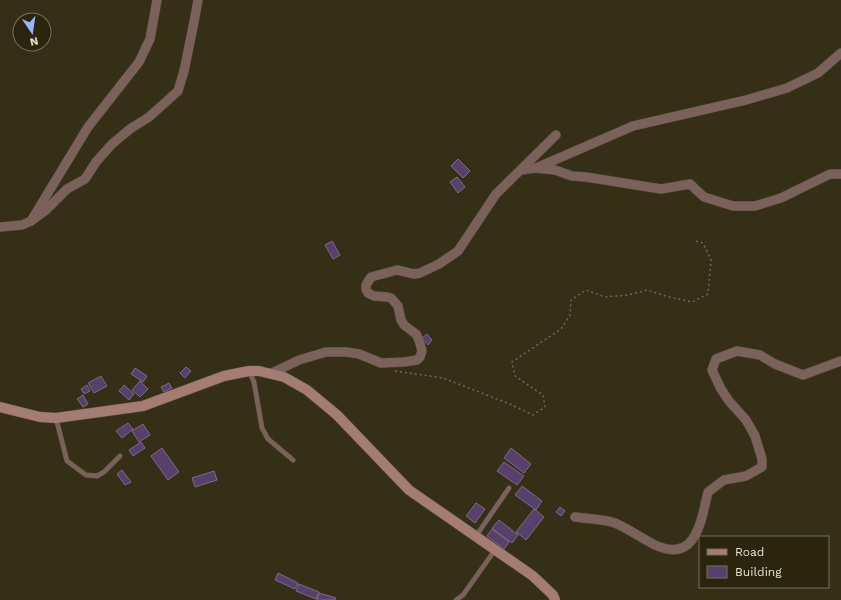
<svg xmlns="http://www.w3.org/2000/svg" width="841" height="600" font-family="'Work Sans',sans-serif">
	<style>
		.building { fill: #583f6c; stroke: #796d84 }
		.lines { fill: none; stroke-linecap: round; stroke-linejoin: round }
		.lane-casing { stroke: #524b36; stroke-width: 5.5 }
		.street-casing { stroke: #524b36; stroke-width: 10 }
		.secondary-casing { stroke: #524b36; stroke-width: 11 }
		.path { stroke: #6f6955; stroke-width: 1.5; stroke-dasharray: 2 3; stroke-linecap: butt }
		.lane { stroke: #7b615c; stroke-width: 4.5 }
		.street { stroke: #7b615c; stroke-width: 9 }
		.secondary { stroke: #a57c74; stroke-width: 10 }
	</style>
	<rect width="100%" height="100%" fill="#362f18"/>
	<g class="building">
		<polygon points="458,159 470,171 463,178 451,166"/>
		<polygon points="457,177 465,187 458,193 450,182"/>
		<polygon points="332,241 340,255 333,259 325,245"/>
		<polygon points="427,334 432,340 428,345 422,338"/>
		<polygon points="186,367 191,371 185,378 180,373"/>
		<polygon points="135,368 147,376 143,382 131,374"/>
		<polygon points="101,376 107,386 94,393 88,383"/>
		<polygon points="140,381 148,389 140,397 132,390"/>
		<polygon points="169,383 172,388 164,392 161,387"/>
		<polygon points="87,385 90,391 84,394 81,389"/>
		<polygon points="124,385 134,394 129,400 119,391"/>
		<polygon points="83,395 88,404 83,407 77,399"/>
		<polygon points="128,423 133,429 122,438 116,431"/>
		<polygon points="143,424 150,435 139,442 132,431"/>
		<polygon points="141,442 145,448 133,456 129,450"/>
		<polygon points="162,448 179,472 168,480 151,456"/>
		<polygon points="511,448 531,464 524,473 504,458"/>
		<polygon points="504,462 524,476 517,485 497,471"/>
		<polygon points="122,470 131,482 125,485 117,474"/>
		<polygon points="214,471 217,480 195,487 192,478"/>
		<polygon points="522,486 542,501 536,510 515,495"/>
		<polygon points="476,503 485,509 475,523 466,516"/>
		<polygon points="560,507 565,511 561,516 556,512"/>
		<polygon points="534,509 544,517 526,540 516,532"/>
		<polygon points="499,520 518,535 512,543 492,528"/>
		<polygon points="492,529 509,542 504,549 487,536"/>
		<polygon points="278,573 298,583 295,589 275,580"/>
		<polygon points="299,584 319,592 316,599 296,591"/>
		<polygon points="319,593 336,598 335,600 317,600"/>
	</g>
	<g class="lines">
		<g class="lane-casing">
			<g id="lane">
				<polyline points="249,371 254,382 262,428 268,439 293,460"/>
				<polyline points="56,418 67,461 86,475 97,476 104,472 120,456"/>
				<polyline points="476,536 509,488"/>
				<polyline points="456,600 463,595 495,550"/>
			</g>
		</g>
		<g class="street-casing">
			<g id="street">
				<polyline points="536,168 633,126 746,100 787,88 818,73 841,53"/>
				<polyline points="521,170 535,168 555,170 572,176 586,177 661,189 690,184 704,197 733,206 755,206 781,198 830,174 841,174"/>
				<polyline points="31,221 46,210 67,189 85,179 96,162 112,144 130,129 149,117 178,91 184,71 194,22 198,0"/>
				<polyline points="0,227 22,225 31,221 88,127 139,62 150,39 157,0"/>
				<polyline points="270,374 299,360 326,352 346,352 359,354 381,363 404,362 417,360 420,357 422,351 419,340 416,334 404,325 401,320 398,306 391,298 387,297 374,296 368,293 366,289 366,285 371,277 397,270 414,274 420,273 439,264 458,251 496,194 556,135"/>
				<path d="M575,517c13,2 28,2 40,6 14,6 26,15 40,22 41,19 46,-24 53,-53l16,-12 22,-4 16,-9v-8l-7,-23 -9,-16 -17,-19 -8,-12 -9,-19 4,-11 21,-8 23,4 15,9 28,11 38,-14"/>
			</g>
		</g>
		<g class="secondary-casing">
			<polyline id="secondary" points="0,407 40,417 56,418 143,406 224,376 249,371 259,371 284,377 307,390 337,415 409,490 533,576 553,595 555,600"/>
		</g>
		<polyline class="path" points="395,371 443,378 510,404 533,415 545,407 543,395 515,376 512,362 561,329 570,315 571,300 586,290 605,297 628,295 647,290 669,297 692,302 708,294 711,260 703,243 695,241"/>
		<use href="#lane" class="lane"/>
		<use href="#street" class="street"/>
		<use href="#secondary" class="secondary"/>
	</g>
	<rect x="699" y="536" width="130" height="52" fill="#2b250e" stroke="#75705c"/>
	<rect x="707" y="549" width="20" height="6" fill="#a57c74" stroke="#75705c"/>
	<text x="735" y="556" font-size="12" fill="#e4e0d2">Road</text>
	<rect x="707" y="566" width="20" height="12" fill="#583f6c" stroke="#75705c"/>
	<text x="735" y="576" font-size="12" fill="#e4e0d2">Building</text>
	<g transform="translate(32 32) rotate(167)"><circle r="19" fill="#2b250e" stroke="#75705c"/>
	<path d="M0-3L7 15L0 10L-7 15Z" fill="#96b6fd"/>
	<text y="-6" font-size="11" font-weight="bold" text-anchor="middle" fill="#e4e0d2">N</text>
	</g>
</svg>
